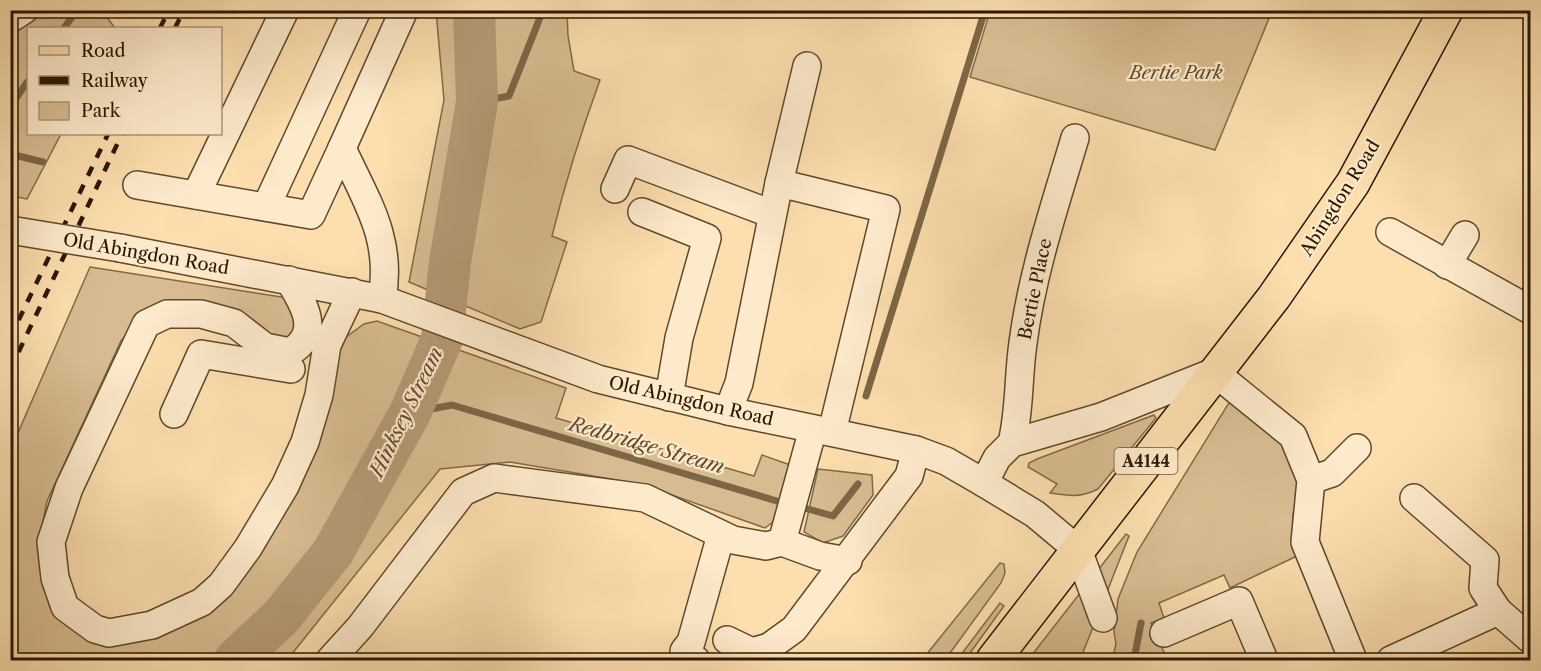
<svg xmlns="http://www.w3.org/2000/svg" width="1541" height="671" font-family="'Libre Caslon Text',serif">
	<style>
		.green { fill: #d8bc91; stroke: #816a48; stroke-width: 1.5 }
		.lines { fill: none; stroke-linecap: round; stroke-linejoin: round }
		.stream { stroke: #7d6646; stroke-width: 7 }
		.river { stroke: #b59a74; stroke-width: 42 }
		.minor-casing { stroke: #5e492c; stroke-width: 30 }
		.major-casing { stroke: #2a1700; stroke-width: 36 }
		.minor { stroke: #fdeacb; stroke-width: 27 }
		.major { stroke: #fcdeaf; stroke-width: 33 }
		.rail { stroke: #2a1700; stroke-width: 4.5; stroke-dasharray: 10 10; stroke-linecap: butt }
		.minor-bridge-casing { stroke: #5e492c; stroke-width: 30; stroke-linecap: butt }
		.minor-bridge { stroke: #fdeacb; stroke-width: 27 }
		.labels { text-anchor: middle; stroke-width: 4.5; stroke-linejoin: round; paint-order: stroke }
		.shield { fill: #fdeacb; stroke: #69563d; stroke-width: 1.5 }
		.shield-label { font-size: 16px; font-weight: bold; fill: #2a1700 }
		.park-label { font-size: 18px; font-style: italic; fill: #5e492c; stroke: #fdeacb }
		.street-label { font-size: 18px; fill: #2a1700; stroke: #fdeacb }
		.water-label { font-size: 20px; font-style: italic; fill: #624b2e; stroke: #fdeacb }
	</style>
	<rect width="100%" height="100%" fill="#fcdeaf"/>
	<filter id="stains"><feTurbulence type="fractalNoise" baseFrequency=".00333" numOctaves="4"/><feColorMatrix values="0 0 0 0 .2 0 0 0 0 .09 0 0 0 0 .02 0 0 0 .5 -.17"/></filter>
	<radialGradient id="worn" r=".72"><stop offset=".6" stop-color="#630" stop-opacity="0"/><stop offset="1" stop-color="#630" stop-opacity=".3"/></radialGradient>
	<g class="green">
		<polygon points="10,11 102,11 115,28 28,28 28,134 61,134 27,199 11,196"/>
		<path d="M436,11h131l1,25 6,35 26,9c-19,52 -35,103 -48,156l15,6 -26,80 -21,7 -111,-47 35,-182z"/>
		<polygon points="990,11 990,10 1272,11 1215,150 970,77"/>
		<polygon points="90,267 294,299 299,327 295,336 278,344 249,323 138,320 121,341 47,501 40,536 40,557 115,644 244,574 342,340 364,324 377,321 566,388 556,418 754,476 762,455 796,467 777,519 765,528 641,484 510,462 440,469 287,660 11,660 11,449"/>
		<path d="M1230,401l58,47 14,41c-13,22 -11,42 -3,66l-69,33 -6,-13 -65,28 5,15 -13,5 15,34 -5,3h-49l4,-16 -2,-12 4,-33 19,-47z"/>
		<path d="M1154,415l2,3 -58,71c-17,9 -29,7 -48,4l7,-9 -29,-17 1,-4 8,-4z"/>
		<polygon points="818,469 872,475 873,495 843,536 823,543 804,532"/>
		<polygon points="1126,534 1129,536 1080,660 1028,660"/>
		<polygon points="1000,563 1004,564 1005,573 1001,583 945,660 922,660"/>
		<polygon points="1000,603 1004,606 965,660 957,660"/>
	</g>
	<g class="lines">
		<g class="stream">
			<polyline points="64,28 77,10"/>
			<polyline points="477,102 509,96 543,10"/>
			<polyline points="10,107 28,81"/>
			<polyline points="10,154 43,162"/>
			<polyline points="866,396 985,10"/>
			<polyline points="410,413 452,405 787,504"/>
			<polyline points="797,506 833,516 858,484"/>
			<polyline points="1134,660 1141,623"/>
		</g>
		<polyline class="river" points="235,660 281,617 333,552 410,413 442,339 450,262 477,102 474,10"/>
		<g class="minor-casing">
			<g id="minor">
				<polyline points="10,19 24,10"/>
				<polyline points="779,183 807,66"/>
				<polyline points="137,185 311,215 342,148"/>
				<polyline points="615,189 628,160 772,214"/>
				<polyline points="196,195 285,10"/>
				<polyline points="266,207 357,10"/>
				<polyline points="642,212 707,238 679,338 669,397"/>
				<polyline points="1390,232 1530,310"/>
				<polyline points="120,248 382,299 598,379 728,411 916,450 946,461 984,483 1035,514 1078,550 1103,618"/>
				<polyline points="1447,265 1465,235"/>
				<path d="M289,280c15,24 33,53 1,72l-25,-5 -31,-24 -33,-9h-34l-21,10 -77,164 -18,54 4,36 10,29 30,22 14,4 43,-8 50,-23 19,-17 27,-37 37,-62 20,-44 14,-47 8,-50 25,-53"/>
				<path d="M382,299c11,-61 -16,-98 -40,-151l62,-138"/>
				<polyline points="728,411 739,383 779,183 886,209 832,432"/>
				<polyline points="174,414 201,354 291,369"/>
				<path d="M1012,443c8,-33 6,-66 11,-100 9,-70 32,-138 52,-205"/>
				<polyline points="1311,480 1332,473 1357,448"/>
				<polyline points="984,483 997,458 1012,443 1101,417 1214,372 1293,436 1311,480 1305,542 1353,660"/>
				<polyline points="1414,498 1485,560 1483,588 1498,611"/>
				<polyline points="782,542 813,429"/>
				<polyline points="1164,633 1239,601 1264,660"/>
				<polyline points="727,640 752,652 769,647 794,629 909,476 916,450"/>
				<polyline points="330,660 360,627 463,492 494,478 645,498 733,540 766,546 782,542 820,556 848,561"/>
				<polyline points="696,660 684,651 691,642 721,535"/>
				<polyline points="1391,660 1498,611 1530,639"/>
			</g>
		</g>
		<g class="major-casing">
			<polyline id="major" points="993,660 1274,297 1353,183 1446,10"/>
		</g>
		<use href="#minor" class="minor"/>
		<use href="#major" class="major"/>
		<g class="rail">
			<polyline points="160,28 169,10"/>
			<polyline points="175,28 184,10"/>
			<polyline points="10,338 108,134"/>
			<polyline points="10,370 122,134"/>
		</g>
		<g class="minor-bridge-casing">
			<polyline id="minor-bridge" points="10,230 120,248"/>
		</g>
		<use href="#minor-bridge" class="minor-bridge"/>
	</g>
	<g class="labels">
		<rect class="shield" x="1114.5" y="448" width="63" height="26" rx="4.5"/>
		<g class="shield-label">
			<text x="1146" y="467">A4144</text>
		</g>
		<g class="park-label">
			<text x="1176" y="79">Bertie Park</text>
		</g>
		<g class="street-label">
			<text transform="translate(1340 198) rotate(-58)" y="6">Abingdon Road</text>
			<text transform="translate(146 254) rotate(10)" y="6">Old Abingdon Road</text>
			<text transform="translate(1035 289) rotate(-78)" y="6">Bertie Place</text>
			<text transform="translate(691 401) rotate(13)" y="6">Old Abingdon Road</text>
		</g>
		<g class="water-label">
			<text transform="translate(406 412) rotate(-64)" y="7">Hinksey Stream</text>
			<text transform="translate(647 445) rotate(16)" y="7">Redbridge Stream</text>
		</g>
	</g>
	<rect width="1541" height="671" fill="none" stroke="#fcdeaf" stroke-width="36"/>
	<rect x="12" y="12" width="1517" height="647" fill="none" stroke="#2a1700" stroke-width="3"/>
	<rect x="18" y="18" width="1505" height="635" fill="none" stroke="#2a1700" stroke-width="1.5"/>
	<rect x="27" y="27" width="195" height="108" fill="#fdeacb" stroke="#a9967a" stroke-width="1.5"/>
	<rect x="39" y="46" width="30" height="9" fill="#fcdeaf" stroke="#a9967a" stroke-width="1.5"/>
	<text x="81" y="57" font-size="18" fill="#2a1700">Road</text>
	<rect x="39" y="76" width="30" height="9" fill="#2a1700" stroke="#a9967a" stroke-width="1.5"/>
	<text x="81" y="87" font-size="18" fill="#2a1700">Railway</text>
	<rect x="39" y="102" width="30" height="18" fill="#d8bc91" stroke="#a9967a" stroke-width="1.5"/>
	<text x="81" y="117" font-size="18" fill="#2a1700">Park</text>
	<rect width="100%" height="100%" filter="url(#stains)"/>
	<rect width="100%" height="100%" fill="url(#worn)"/>
</svg>
